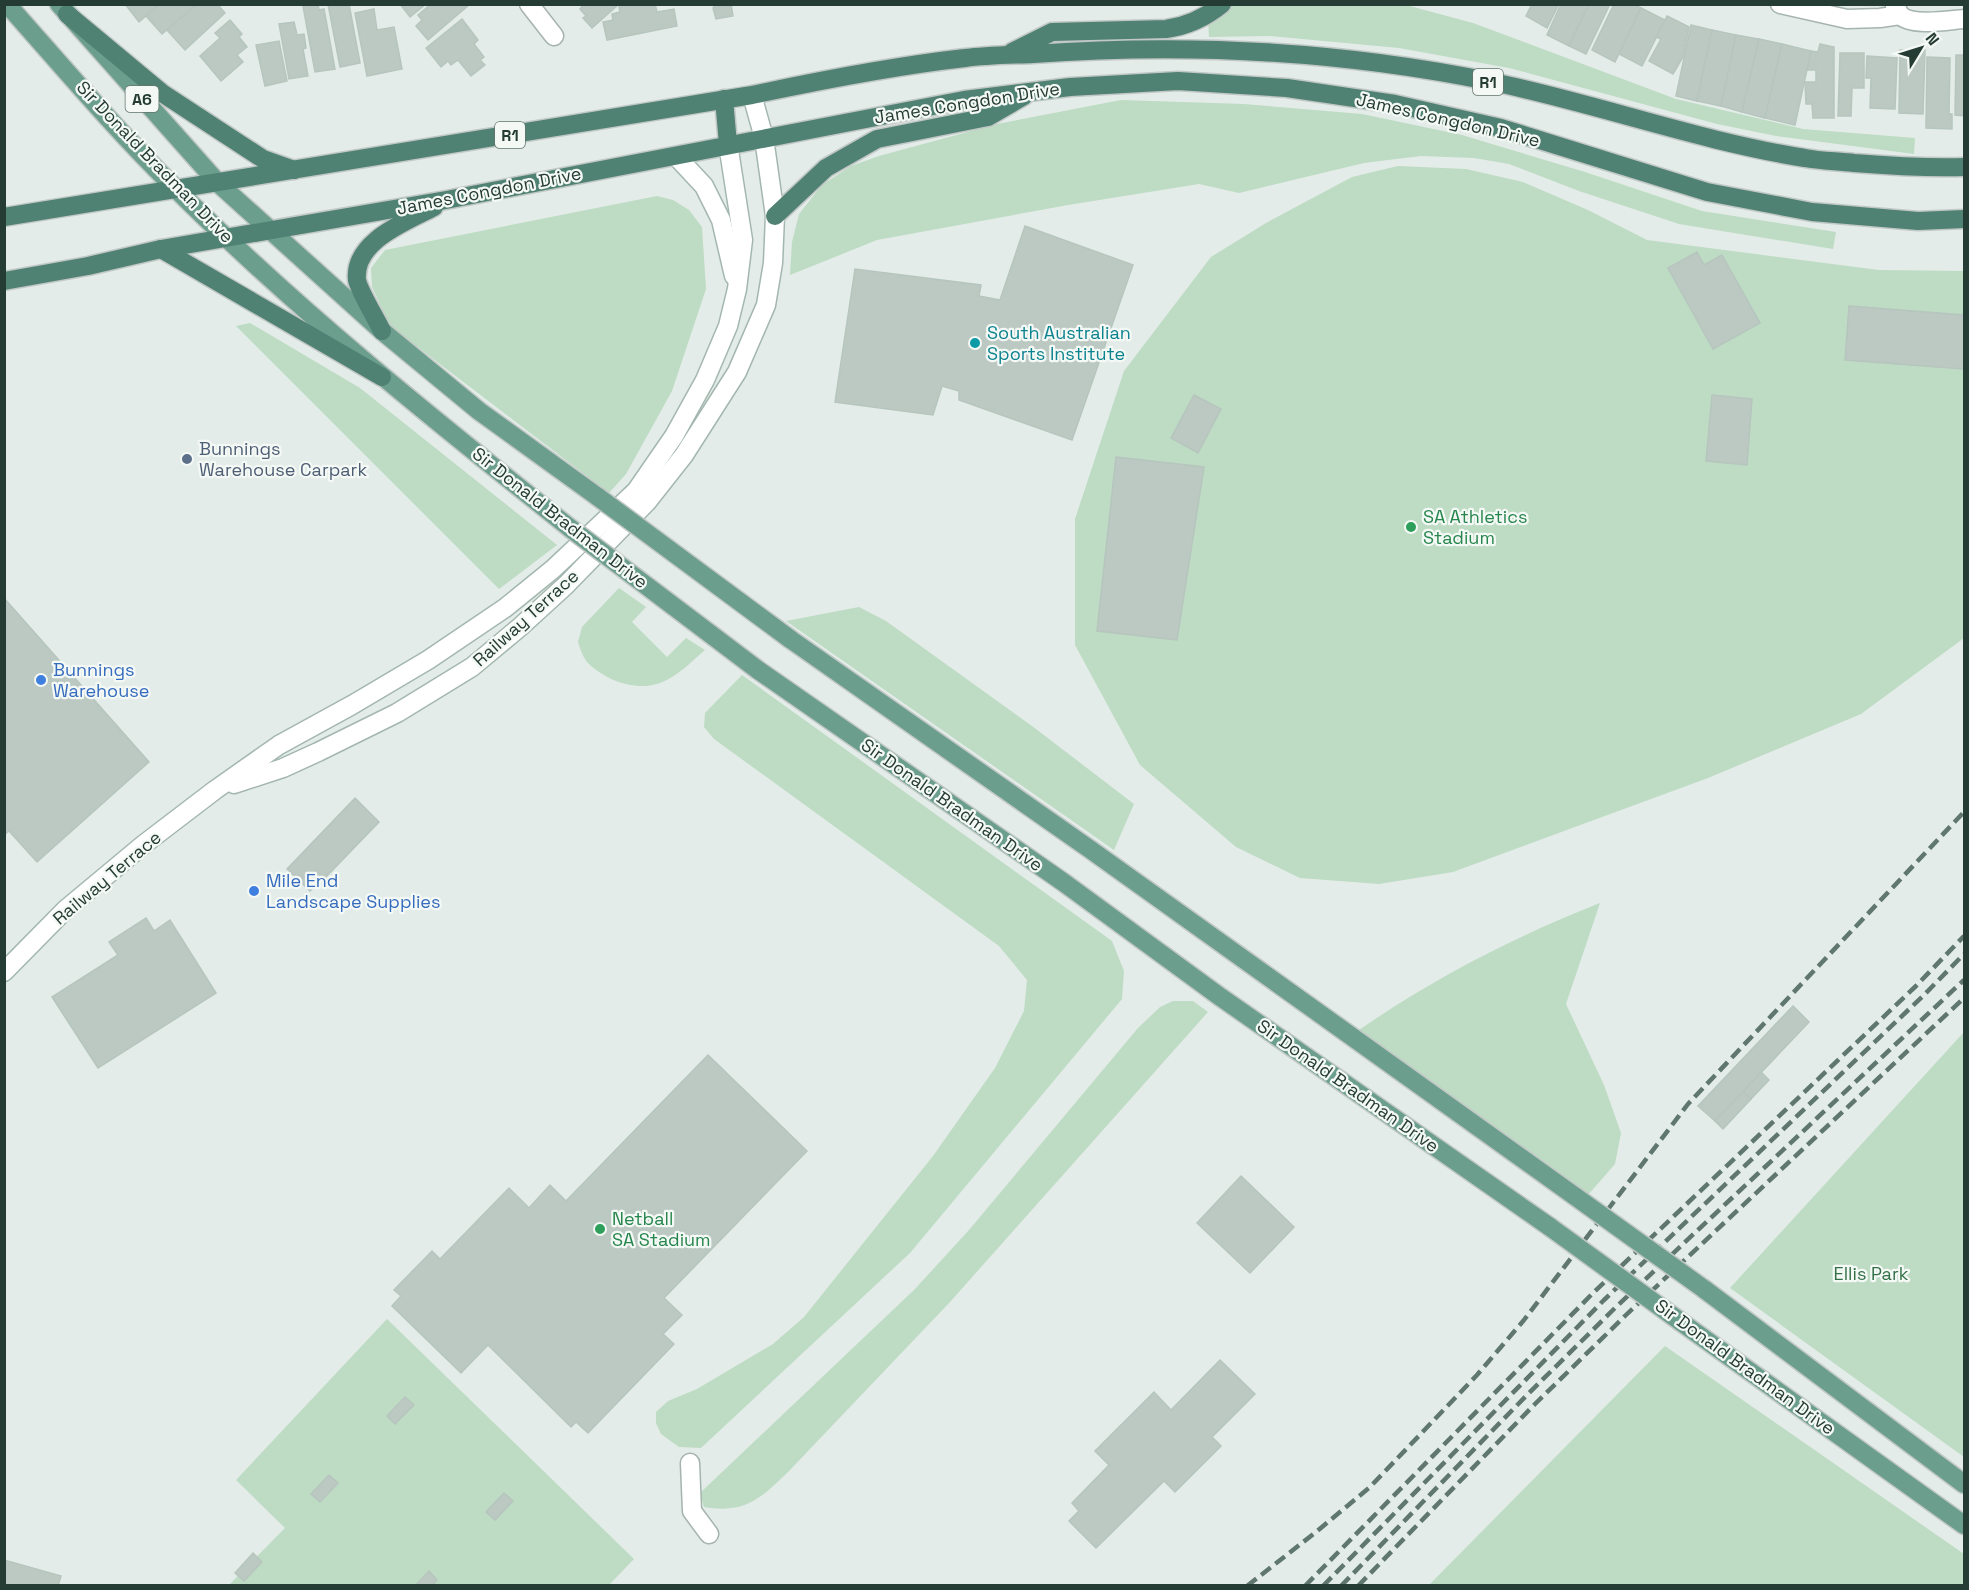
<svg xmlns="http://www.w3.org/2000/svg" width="1969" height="1590" font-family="'Space Grotesk',sans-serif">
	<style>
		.green { fill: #bedbc4 }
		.building { fill: #bcc9c3; stroke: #b6c5be; stroke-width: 1.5 }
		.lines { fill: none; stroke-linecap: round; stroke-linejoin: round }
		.minor-casing { stroke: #a6b4ae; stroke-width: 21 }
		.secondary-casing { stroke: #a3b7af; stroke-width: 21 }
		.primary-casing { stroke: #c2c8c6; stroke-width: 21 }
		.trunk-casing { stroke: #c2c8c6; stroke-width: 21 }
		.minor { stroke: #fff; stroke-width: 18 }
		.secondary { stroke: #fff; stroke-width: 18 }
		.primary { stroke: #6c9e8e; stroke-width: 18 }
		.trunk { stroke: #508273; stroke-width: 18 }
		.rail { stroke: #5f776f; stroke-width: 4.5; stroke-dasharray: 12 6; stroke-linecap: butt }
		.primary-bridge-casing { stroke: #c2c8c6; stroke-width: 21; stroke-linecap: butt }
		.primary-bridge { stroke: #6c9e8e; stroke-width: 18 }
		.culture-dot { fill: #0f9aa8; stroke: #f4f9f6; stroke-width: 2 }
		.service-dot { fill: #5c6f8a; stroke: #f4f9f6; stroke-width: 2 }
		.leisure-dot { fill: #2e9e5b; stroke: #f4f9f6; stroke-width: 2 }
		.shop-dot { fill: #3f7fe0; stroke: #f4f9f6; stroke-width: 2 }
		.labels { text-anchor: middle; stroke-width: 4.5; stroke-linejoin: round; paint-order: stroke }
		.shield { fill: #f4f9f6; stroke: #63756e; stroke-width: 1.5 }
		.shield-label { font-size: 16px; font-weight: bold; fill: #253c34 }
		.street-label { font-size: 18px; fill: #253c34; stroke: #f4f9f6 }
		.culture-label { font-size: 18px; fill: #0d838f; stroke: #f4f9f6; text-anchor: start }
		.service-label { font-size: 18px; fill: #4e5e75; stroke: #f4f9f6; text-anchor: start }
		.leisure-label { font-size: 18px; fill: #27864d; stroke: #f4f9f6; text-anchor: start }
		.shop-label { font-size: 18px; fill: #366cbe; stroke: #f4f9f6; text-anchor: start }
		.park-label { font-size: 18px; fill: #326f46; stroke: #f4f9f6 }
	</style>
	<rect width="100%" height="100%" fill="#e3ece8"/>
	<g class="green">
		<polygon points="1227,5 1406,5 1473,23 1676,99 1803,129 1915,138 1914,154 1776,136 1717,124 1509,68 1399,48 1269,36 1209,37 1208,19"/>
		<polygon points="1121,100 1244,104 1362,114 1462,135 1585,172 1702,211 1836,232 1833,249 1679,224 1579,191 1509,164 1474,158 1421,156 1364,163 1239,193 1199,184 1068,205 877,240 790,275 792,242 799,214 822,185 851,166 879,156 997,124"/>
		<polygon points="1398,166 1466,169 1523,182 1588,210 1647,240 1879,270 1964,271 1964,638 1861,714 1708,778 1453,872 1379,884 1300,878 1236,847 1140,765 1075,645 1075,519 1124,371 1211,257 1266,223 1352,177"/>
		<polygon points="657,196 673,200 689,210 702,227 706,289 672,391 626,474 609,493 390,326 372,287 371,268 385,250"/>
		<polygon points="250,323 360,388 557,545 499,589 236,326"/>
		<path d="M619,588l27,19 -14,15 35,35 19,-19 19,12c-13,11 -28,27 -45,33 -24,9 -55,-3 -72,-20 -5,-5 -8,-15 -10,-21l4,-15z"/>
		<polygon points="859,607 886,621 1036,729 1134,804 1114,850 786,621"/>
		<polygon points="742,675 1112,941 1124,971 1122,999 910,1253 701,1448 679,1447 661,1434 656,1423 656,1412 668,1401 697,1389 773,1344 804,1317 933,1156 995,1068 1024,1011 1027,980 999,946 714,739 704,727 705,713"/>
		<path d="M1600,903l-34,101 38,81 17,48 -6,31 -27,31 -229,-165c75,-52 157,-94 241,-127z"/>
		<path d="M1173,1001h20l15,11 -258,290 -161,169c-29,28 -43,43 -85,36l-4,-14 215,-204 54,-59 169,-202 22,-21z"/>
		<polygon points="1964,1032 1964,1457 1730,1288"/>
		<polygon points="387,1319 634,1559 609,1585 228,1586 285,1528 236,1480"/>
		<polygon points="1665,1346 1964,1554 1964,1585 1429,1585"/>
	</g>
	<g class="building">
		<polygon points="125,4 160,4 139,22"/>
		<polygon points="160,4 197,4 162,34 146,16"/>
		<polygon points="197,4 217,4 225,13 185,50 167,30"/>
		<polygon points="310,4 318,4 319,10 324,9 335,69 315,72 303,6"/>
		<polygon points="328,4 349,4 360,63 340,67"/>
		<polygon points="400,4 426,4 410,17"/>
		<polygon points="431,4 470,4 428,40 416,26 422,20 418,15"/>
		<polygon points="584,4 619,4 592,28 583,18 586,16 580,9"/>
		<polygon points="655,4 657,12 674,9 677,26 607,40 603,22 613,20 612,14 620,12 619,7 622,7 622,5"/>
		<polygon points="717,4 731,4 733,16 716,19 713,8"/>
		<polygon points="1532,4 1559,4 1547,28 1526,16"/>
		<polygon points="1561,4 1589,4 1569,46 1547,35"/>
		<polygon points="1589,4 1610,4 1586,54 1569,46"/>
		<polygon points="1614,4 1633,4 1641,8 1615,62 1592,50"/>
		<polygon points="1641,8 1665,20 1642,66 1619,54"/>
		<polygon points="374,9 377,30 394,27 402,69 367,76 355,13"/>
		<polygon points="1667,16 1689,27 1683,57 1673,74 1649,61 1661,39 1656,37"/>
		<polygon points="462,19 478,40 474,44 484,57 480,60 485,65 471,76 458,60 451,65 448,61 441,67 426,48"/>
		<polygon points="230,20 242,34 239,37 247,47 237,55 243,62 221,81 200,56 220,38 215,33"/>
		<polygon points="294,22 297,35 304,34 306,48 303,49 308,76 289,79 279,24"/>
		<polygon points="1691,25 1712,30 1697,101 1676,96"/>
		<polygon points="1712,30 1736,35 1721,106 1697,101"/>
		<polygon points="1736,35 1759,39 1742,112 1721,106"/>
		<polygon points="1759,39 1782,44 1765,118 1742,112"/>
		<polygon points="279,41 287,81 265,86 256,45"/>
		<polygon points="1782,44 1811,51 1795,125 1765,118"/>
		<polygon points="1820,44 1834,47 1834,118 1813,118 1812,104 1806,104 1805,82 1816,82 1816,70 1807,70 1811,51 1818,52"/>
		<polygon points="1900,50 1925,50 1923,114 1899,113"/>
		<polygon points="1840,53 1864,53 1864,88 1852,88 1851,116 1838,116"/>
		<polygon points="1956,55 1964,55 1964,116 1955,115"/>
		<polygon points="1867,56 1897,58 1895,109 1870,108 1871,78 1866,78"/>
		<polygon points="1927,57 1950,58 1949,114 1952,114 1952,129 1926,128"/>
		<polygon points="1025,226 1133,265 1072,440 959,400 959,391 942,386 933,415 835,402 855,269 981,285 979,296 1000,300"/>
		<polygon points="1697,252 1704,265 1722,255 1760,323 1713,349 1668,268"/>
		<polygon points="1849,306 1964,315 1964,369 1845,360"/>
		<polygon points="1194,395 1221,409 1198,453 1171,438"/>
		<polygon points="1712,395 1752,399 1747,465 1706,461"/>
		<polygon points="1116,457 1204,467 1177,640 1097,631"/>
		<polygon points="4,598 149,762 37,862 9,831 4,835"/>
		<polygon points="355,798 379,822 325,878 324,877 310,891 287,869"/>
		<polygon points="146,918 154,931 170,920 216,993 98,1068 52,997 118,955 109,942"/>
		<polygon points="1793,1006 1809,1022 1715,1121 1698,1106"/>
		<polygon points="708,1055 807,1151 664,1298 682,1315 663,1334 674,1344 588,1433 576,1422 571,1427 488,1345 461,1373 392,1306 401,1296 394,1290 432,1251 440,1259 509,1188 529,1208 550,1185 566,1201"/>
		<polygon points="1761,1072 1769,1080 1751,1099 1743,1092"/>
		<polygon points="1743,1092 1751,1099 1723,1129 1715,1121"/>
		<polygon points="1241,1176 1294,1227 1250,1273 1197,1223"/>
		<polygon points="1220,1360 1255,1394 1212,1437 1221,1446 1175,1492 1164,1481 1096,1548 1069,1521 1079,1511 1072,1503 1109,1465 1095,1451 1154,1392 1171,1410"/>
		<polygon points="405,1397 414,1405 395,1424 387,1416"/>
		<polygon points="329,1475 338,1483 320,1502 311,1494"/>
		<polygon points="504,1493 513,1501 495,1520 486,1512"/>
		<polygon points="253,1553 262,1562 244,1581 235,1573"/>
		<polygon points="4,1560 61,1576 58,1586 4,1586"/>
		<polygon points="429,1571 437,1580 432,1586 415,1586"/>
	</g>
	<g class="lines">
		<g class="minor-casing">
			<g id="minor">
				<polyline points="529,4 554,36"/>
				<polyline points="1780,4 1847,19 1880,18 1900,15"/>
				<path d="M1895,6c2,3 3,6 5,9 12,12 49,5 64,4"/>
				<polyline points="690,1463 692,1511 709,1534"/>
			</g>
		</g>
		<g class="secondary-casing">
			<g id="secondary">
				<polyline points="676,156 704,186 721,220 734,276"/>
				<polyline points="234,784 283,768 318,752 397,713 472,667 520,627 566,585 647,502 684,455 737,372 766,305 773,263 775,216 764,138 752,95"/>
				<polyline points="4,972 65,910 143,845 215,790 279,745 352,705 428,660 505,608 553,569 636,491 674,436 705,380 728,326 737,289 743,240 728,144"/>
			</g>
		</g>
		<g class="primary-casing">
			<g id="primary">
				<path d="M7,4c55,62 109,126 168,184 123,123 259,232 395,340"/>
				<polyline points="59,4 218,183 382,331 479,411 598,497"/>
				<polyline points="790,639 1091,850 1576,1197"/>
				<polyline points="758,670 1063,882 1219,996 1550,1227"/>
				<polyline points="1704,1289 1964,1484"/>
				<polyline points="1681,1322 1964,1525"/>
			</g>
		</g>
		<g class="trunk-casing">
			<g id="trunk">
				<polyline points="67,14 162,93 263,159 294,170"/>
				<path d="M1012,52l40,-20 114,-3c22,-3 39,-11 56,-25"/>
				<polyline points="724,99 728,144"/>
				<polyline points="775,216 826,168 877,139 988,117 1024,96"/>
				<path d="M4,217l748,-122c70,-15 142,-29 213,-37 22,-3 45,-3 68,-4 153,-11 309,-3 460,28 105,22 206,59 312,76 16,3 32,3 49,5 37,3 73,5 110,4"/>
				<polyline points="161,249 382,377"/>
				<polyline points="4,281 88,266 161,249 446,200 964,100 1070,87 1178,81 1287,88 1395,104 1501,128 1707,192 1812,212 1918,221 1964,219"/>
				<path d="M382,331c-5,-11 -23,-40 -25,-51 -4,-39 49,-58 77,-73"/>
			</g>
		</g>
		<use href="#minor" class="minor"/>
		<use href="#secondary" class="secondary"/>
		<use href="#primary" class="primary"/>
		<use href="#trunk" class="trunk"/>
		<g class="rail">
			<polyline points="1247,1586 1316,1532 1370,1487 1477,1375 1524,1320 1688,1104 1964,812"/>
			<polyline points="1305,1586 1594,1292 1916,986 1964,936"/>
			<polyline points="1323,1586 1604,1300 1924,995 1964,954"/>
			<polyline points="1341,1586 1526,1396 1617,1306 1964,980"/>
			<polyline points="1358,1586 1535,1404 1626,1315 1964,998"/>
		</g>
		<g class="primary-bridge-casing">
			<g id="primary-bridge">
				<polyline points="598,497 790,639"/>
				<polyline points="570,528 758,670"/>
				<polyline points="1576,1197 1704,1289"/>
				<polyline points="1550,1227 1681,1322"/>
			</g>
		</g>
		<use href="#primary-bridge" class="primary-bridge"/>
	</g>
	<circle class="culture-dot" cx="975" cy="343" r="6"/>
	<circle class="service-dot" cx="187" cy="459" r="6"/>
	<g class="leisure-dot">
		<circle cx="1411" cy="527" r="6"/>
		<circle cx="600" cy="1229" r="6"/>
	</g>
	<g class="shop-dot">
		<circle cx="41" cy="680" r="6"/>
		<circle cx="254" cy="891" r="6"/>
	</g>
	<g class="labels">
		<g class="shield">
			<rect x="1473" y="69" width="30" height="26" rx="4.5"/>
			<rect x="125.5" y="86" width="33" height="26" rx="4.5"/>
			<rect x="495" y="122" width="30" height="26" rx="4.5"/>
		</g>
		<g class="shield-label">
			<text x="1488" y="88">R1</text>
			<text x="142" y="105">A6</text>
			<text x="510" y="141">R1</text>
		</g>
		<g class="street-label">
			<text transform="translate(967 103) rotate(-9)" y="6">James Congdon Drive</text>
			<text transform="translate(1448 120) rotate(13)" y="6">James Congdon Drive</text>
			<text transform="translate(155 162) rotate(46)" y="6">Sir Donald Bradman Drive</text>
			<text transform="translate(489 191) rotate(-11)" y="6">James Congdon Drive</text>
			<text transform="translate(560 518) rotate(38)" y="6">Sir Donald Bradman Drive</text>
			<text transform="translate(526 618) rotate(-42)" y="6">Railway Terrace</text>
			<text transform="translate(952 805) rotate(35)" y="6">Sir Donald Bradman Drive</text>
			<text transform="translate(107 878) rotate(-40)" y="6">Railway Terrace</text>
			<text transform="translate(1348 1086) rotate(35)" y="6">Sir Donald Bradman Drive</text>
			<text transform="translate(1745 1367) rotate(36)" y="6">Sir Donald Bradman Drive</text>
		</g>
		<g class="culture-label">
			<text x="987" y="339">South Australian<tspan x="987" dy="21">Sports Institute</tspan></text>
		</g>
		<g class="service-label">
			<text x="199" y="455">Bunnings<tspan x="199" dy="21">Warehouse Carpark</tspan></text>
		</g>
		<g class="leisure-label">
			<text x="1423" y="523">SA Athletics<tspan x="1423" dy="21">Stadium</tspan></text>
			<text x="612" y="1225">Netball<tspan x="612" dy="21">SA Stadium</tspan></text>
		</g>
		<g class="shop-label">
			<text x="53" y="676">Bunnings<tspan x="53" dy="21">Warehouse</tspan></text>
			<text x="266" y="887">Mile End<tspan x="266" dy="21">Landscape Supplies</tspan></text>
		</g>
		<g class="park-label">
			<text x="1871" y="1280">Ellis Park</text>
		</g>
	</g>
	<rect width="1969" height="1590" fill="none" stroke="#253c34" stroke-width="12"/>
	<g transform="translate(1921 48) rotate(52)" stroke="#f4f9f6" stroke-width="4.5" paint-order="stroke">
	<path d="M0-4.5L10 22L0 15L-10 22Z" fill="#253c34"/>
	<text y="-9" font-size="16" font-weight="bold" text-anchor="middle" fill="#253c34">N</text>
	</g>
</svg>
